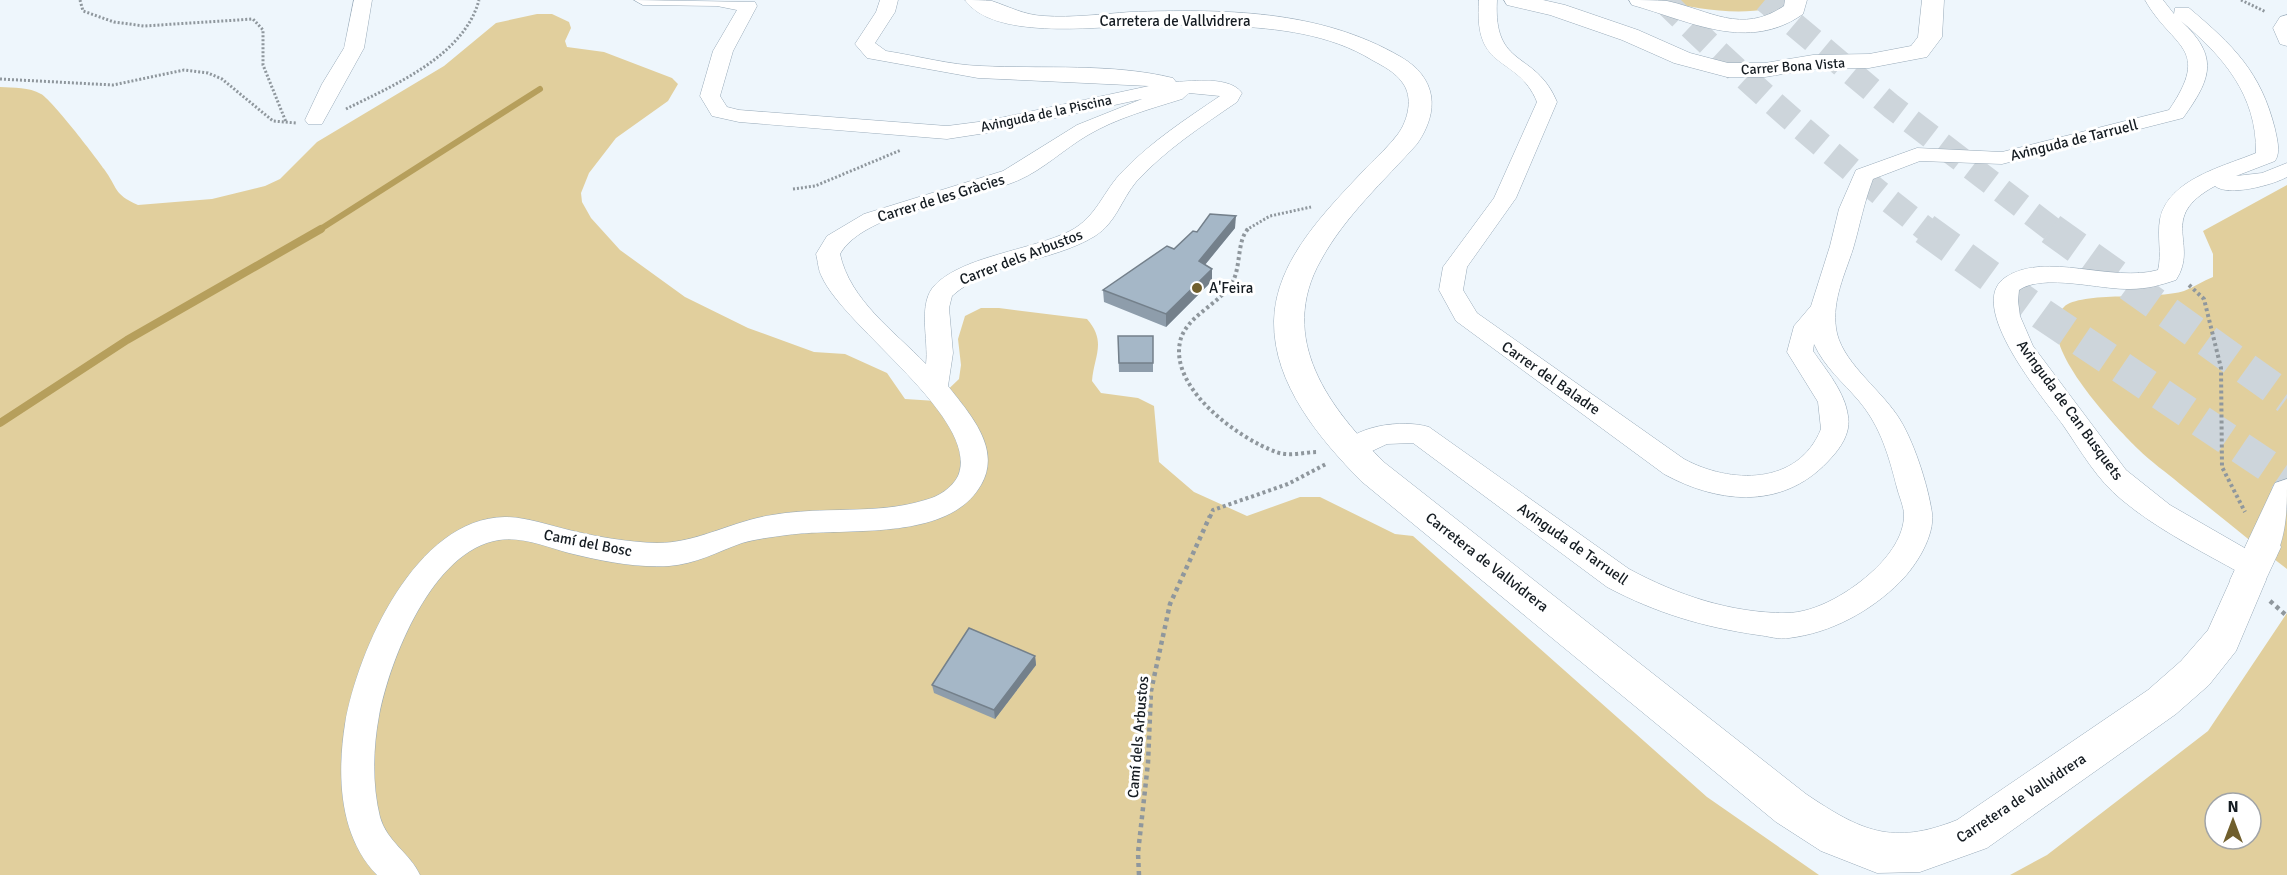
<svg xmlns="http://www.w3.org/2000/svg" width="2287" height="875" font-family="Signika,sans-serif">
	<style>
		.green { fill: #e1cf9d; fill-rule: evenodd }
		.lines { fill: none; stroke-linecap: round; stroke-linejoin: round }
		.stream-far1 { stroke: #b69f5c; stroke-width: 6 }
		.stream { stroke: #b69f5c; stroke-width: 8 }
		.motorway-tunnel-far1 { stroke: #cdd5db; stroke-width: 25; stroke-dasharray: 25 13; stroke-linecap: butt }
		.motorway-tunnel { stroke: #cdd5db; stroke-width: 32; stroke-dasharray: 32 16; stroke-linecap: butt }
		.minor-casing { stroke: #98aab9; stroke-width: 1 }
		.tertiary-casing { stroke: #98aab9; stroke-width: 1 }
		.secondary-casing { stroke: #98aab9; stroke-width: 1 }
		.path-far2 { stroke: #8f979d; stroke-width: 3; stroke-dasharray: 2 2; stroke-linecap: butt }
		.path-far1 { stroke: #8f979d; stroke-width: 4; stroke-dasharray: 3 3; stroke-linecap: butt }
		.path { stroke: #8f979d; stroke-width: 4.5; stroke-dasharray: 4 4; stroke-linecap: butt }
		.minor { fill: #fff; fill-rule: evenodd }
		.tertiary { fill: #fff; fill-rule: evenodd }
		.secondary { fill: #fff; fill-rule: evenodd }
		.wall { fill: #8e9dab }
		.shaded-wall { fill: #74808b }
		.building { fill: #a5b7c7; stroke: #74808b; stroke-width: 1.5 }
		.poi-dot { fill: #705f2d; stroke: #fff; stroke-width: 2 }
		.labels { text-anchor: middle; stroke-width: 6; stroke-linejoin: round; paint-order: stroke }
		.far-street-label { font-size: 14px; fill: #151c22; stroke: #fff }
		.street-label { font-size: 15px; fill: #151c22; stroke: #fff }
		.poi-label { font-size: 15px; fill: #151c22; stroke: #fff; text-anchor: start }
	</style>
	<rect width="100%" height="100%" fill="#eef6fc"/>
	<g class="green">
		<path d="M1661,0h111l-3,9c-36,6 -73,0 -108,-9z"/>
		<path d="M537,14h15l17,8 2,6 -6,13 2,6 37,5 68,26 6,6 -10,17 -52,37 -27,35 -8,20 1,9 9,16 29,32 65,47 63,31 66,24 31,2 42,19 18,26 31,2 23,-22 2,-14 -3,-26 7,-23 16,-8h18l88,11c20,23 7,37 5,62l9,12 37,5 16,8 5,56 35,30 53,24 53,-19h20l75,37 18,2 294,261 112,78h-1819v-788c14,1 29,0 41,7 10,5 54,62 63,75 14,19 9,25 34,36l74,-6 53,-13 15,-7 37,-37 127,-76 52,-43z"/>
		<path d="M2287,185v384c-37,-28 -71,-56 -107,-85 -14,-12 -29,-22 -42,-35 -23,-23 -108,-110 -74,-142 16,-16 93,-7 120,-16 10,-4 19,-10 29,-14v-23l-10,-23z"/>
		<path d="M2287,613v262h-277l37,-20 161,-124zM2215,803h36v36h-36z"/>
	</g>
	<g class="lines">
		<polyline class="stream-far1" points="319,230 540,89"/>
		<polyline class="stream" points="0,423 127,340 321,229"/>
		<g class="motorway-tunnel-far1">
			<path d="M1663,0c84,82 171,159 264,230"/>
			<polyline points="1765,0 1891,106 2053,230"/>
		</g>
		<g class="motorway-tunnel">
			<polyline points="1925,229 2042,314 2287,479"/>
			<polyline points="2051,229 2287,398"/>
		</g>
		<g class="minor-casing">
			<g id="minor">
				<polygon points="354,0 372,0 364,48 322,124 308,124 305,120 322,84 344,48"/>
				<path d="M634,0l121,2 2,4 -24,45 -13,45 7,11 12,3 208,16 39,-5 163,-35 -171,-8 -111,-20 -12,-14 21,-32 4,-12h18l-3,12 -20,31 11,8c32,5 64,14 95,15 63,3 131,-3 192,12l3,4c17,-1 54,-6 66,11l-5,9c-35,24 -72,48 -101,80 -15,18 -20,41 -41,54 -44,27 -104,25 -143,60l-3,12 4,45 -5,33c22,28 54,63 33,99 -33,58 -136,42 -194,50 -15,2 -31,4 -45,8 -25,9 -46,21 -73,23 -33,2 -68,-5 -100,-13 -22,-6 -48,-17 -70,-13 -66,10 -109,118 -120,176 -6,32 -7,69 1,101 7,25 30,36 40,58h-43c-38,-39 -40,-100 -32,-151 13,-75 71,-206 160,-207 21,0 43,8 64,13 29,7 58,12 88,13 40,0 75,-22 115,-28 49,-9 106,0 153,-15 13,-3 27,-12 33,-24 24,-56 -113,-148 -136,-199 -4,-7 -4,-16 -6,-23l11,-18 37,-22 139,-43 74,-46 65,-26 -156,34 -39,6 -208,-17 -27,-6 -12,-20 13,-45 24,-41 -20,-4 -74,-1zM1189,93l31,3c-34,23 -68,45 -97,75 -20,20 -26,46 -53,60 -38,19 -107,25 -135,54 -18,18 -6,55 -9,79 -32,-33 -76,-64 -86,-110 25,-44 134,-54 179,-74 25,-11 45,-31 69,-45 29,-17 62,-26 94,-36z"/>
				<path d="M1479,0h18c-4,70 38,49 60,102l-41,96 -49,69 -4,23 14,23 207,146c46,25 114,27 137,-30l-3,-27 -31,-50 7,-26 17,-20 19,-60 9,-37 17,-39 61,-22 85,4 167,-42c43,-63 4,-61 -24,-110h18l11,14 1,-6h14c44,37 72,64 86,121 2,10 6,23 0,32l-39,15 26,-3 25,-10v14c-14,8 -59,20 -72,9 -59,32 -15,57 -39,94 -15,5 -29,9 -46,9 -29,1 -86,-16 -111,1l-1,11 2,15 13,30 93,124 44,35 92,53 5,8 -5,8 -10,4 -10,-4c-41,-23 -84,-44 -120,-74 -25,-20 -41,-49 -59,-75 -18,-25 -100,-121 -57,-148 40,-26 106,6 152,-7 4,-16 -1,-34 2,-51 8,-40 65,-53 96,-66 1,-58 -33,-97 -75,-132 39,36 30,58 2,97l-181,46 -82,-3 -47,18c-9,23 -13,46 -20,70 -8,25 -21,51 -17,79 4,32 42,59 61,87 16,23 31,70 35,98 3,23 -16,53 -32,69 -29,29 -69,51 -111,56 -10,2 -21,-2 -31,-3 -55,-8 -102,-22 -151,-48l-194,-144 -26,1 -36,17 -10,-3 -4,-7c15,-26 66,-32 92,-24l200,142c48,26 102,44 157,44 31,0 67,-23 88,-43 15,-14 30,-34 30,-55 0,-8 -5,-19 -7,-27 -8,-31 -16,-61 -38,-87 -16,-19 -34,-33 -45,-57l-1,7c13,19 32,41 35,65 3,15 -6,30 -16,41 -46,53 -111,48 -168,17l-208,-153 -17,-31 4,-23 51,-69 43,-96c-20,-49 -64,-28 -58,-102z"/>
				<polygon points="2287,15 2287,46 2280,44 2273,28 2280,17"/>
			</g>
		</g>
		<g class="tertiary-casing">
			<g id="tertiary">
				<polygon points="1504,0 1543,0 1565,5 1638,30 1690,53 1728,63 1765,63 1813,55 1869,54 1911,46 1918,37 1922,0 1944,0 1942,37 1927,57 1869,68 1813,69 1765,77 1727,77 1674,63 1622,40 1550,15 1507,5"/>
				<path d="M1629,0c12,0 26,0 38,1 43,9 74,34 117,5l1,-6h22l-4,14c-55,39 -113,7 -171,-9z"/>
				<polygon points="2263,533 2276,537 2281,547 2261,590 2248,595 2235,590 2230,580 2250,537"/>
			</g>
		</g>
		<g class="secondary-casing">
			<g id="secondary">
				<path d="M965,0c8,0 19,0 27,1 18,6 32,14 52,15 28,2 58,-2 86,-4 92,-3 189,-3 271,45 36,21 39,54 16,87 -33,37 -72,72 -96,116 -45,79 9,149 64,203l421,331c55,37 86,52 151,26l191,-130 33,-29 27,-31 27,-60 13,-5 13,5 5,10 -30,71 -27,34 -33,29 -189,134 -67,24 -43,1 -56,-22 -45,-29 -415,-341c-41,-42 -88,-97 -87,-160 1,-61 53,-111 92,-153 11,-11 23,-22 32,-34 10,-14 16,-37 4,-52 -7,-10 -19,-16 -30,-22 -42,-26 -95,-32 -144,-34 -31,-2 -62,-1 -93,0 -43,1 -142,14 -170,-26z"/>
				<path d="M2287,479c0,30 0,51 -11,78l-13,4 -13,-4 -5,-10 30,-64z"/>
			</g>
		</g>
		<g class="path-far2">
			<polyline points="80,0 83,11 114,22 144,26 253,19 263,30 263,65 286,122"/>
			<polyline points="2241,0 2266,12"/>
			<polyline points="0,79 113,85 184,70 208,73 222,79 273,121 296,123"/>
			<path d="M346,109c48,-24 118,-53 133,-109"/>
			<polyline points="793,189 815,186 901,150"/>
			<polyline points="1246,230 1270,216 1311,207"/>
		</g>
		<g class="path-far1">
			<path d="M1248,229c-11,12 -7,36 -15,52 -12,23 -48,35 -53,61 -10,47 58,96 96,110 13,5 28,0 41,0"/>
			<polyline points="2189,285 2204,299 2221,368 2222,467 2245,512"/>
			<polyline points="1210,517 1213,510 1288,484 1326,464"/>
		</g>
		<g class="path">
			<polyline points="2270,601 2287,616"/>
			<polyline points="1139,875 1138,853 1148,763 1151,691 1170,604 1210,516"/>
		</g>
		<use href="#minor" class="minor"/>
		<use href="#tertiary" class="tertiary"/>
		<use href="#secondary" class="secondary"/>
	</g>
	<g class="wall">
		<polygon points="1235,228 1205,265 1212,281 1166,327 1104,302 1103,290 1174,249 1197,232"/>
		<polygon points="1118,336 1153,363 1153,372 1119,372"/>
		<polygon points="1035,656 1036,665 995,719 934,693 932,685"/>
	</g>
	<g class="shaded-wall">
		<polygon points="1236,216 1235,228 1198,273 1199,261"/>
		<polygon points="1212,269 1212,281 1166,327 1166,314"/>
		<polygon points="1035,656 1036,665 995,719 994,710"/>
	</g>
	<g class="building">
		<polygon points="1210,214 1236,216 1199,261 1212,269 1166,314 1103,290 1167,246 1174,249 1193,231 1197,232"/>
		<polygon points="1118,336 1153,336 1153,363 1119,363"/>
		<polygon points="969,628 1035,656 994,710 932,685"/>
	</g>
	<circle class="poi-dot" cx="1197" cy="288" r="6"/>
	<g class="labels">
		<g class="far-street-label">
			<text transform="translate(1793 66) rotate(-4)" y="5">Carrer Bona Vista</text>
			<text transform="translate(1046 113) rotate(-12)" y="5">Avinguda de la Piscina</text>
		</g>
		<g class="street-label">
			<text x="1175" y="26">Carretera de Vallvidrera</text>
			<text transform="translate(2074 140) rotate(-14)" y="5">Avinguda de Tarruell</text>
			<text transform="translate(941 198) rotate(-17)" y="5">Carrer de les Gràcies</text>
			<text transform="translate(1021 257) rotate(-21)" y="5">Carrer dels Arbustos</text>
			<text transform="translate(1551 378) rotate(35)" y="5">Carrer del Baladre</text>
			<text transform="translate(2070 410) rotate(54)" y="5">Avinguda de Can Busquets</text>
			<text transform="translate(588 543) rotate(11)" y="5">Camí del Bosc</text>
			<text transform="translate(1573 544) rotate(35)" y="5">Avinguda de Tarruell</text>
			<text transform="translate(1487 562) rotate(38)" y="5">Carretera de Vallvidrera</text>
			<text transform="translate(1138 737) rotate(-85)" y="5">Camí dels Arbustos</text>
			<text transform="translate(2021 798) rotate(-33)" y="5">Carretera de Vallvidrera</text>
		</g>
		<g class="poi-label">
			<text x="1209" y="293">A'Feira</text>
		</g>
	</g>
	<g transform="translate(2233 821)"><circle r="28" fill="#ffffff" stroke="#a1a4a7" stroke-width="1.5"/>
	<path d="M0-4.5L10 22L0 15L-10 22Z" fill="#705f2d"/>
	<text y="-9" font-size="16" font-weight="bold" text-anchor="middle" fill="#151c22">N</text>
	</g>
</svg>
